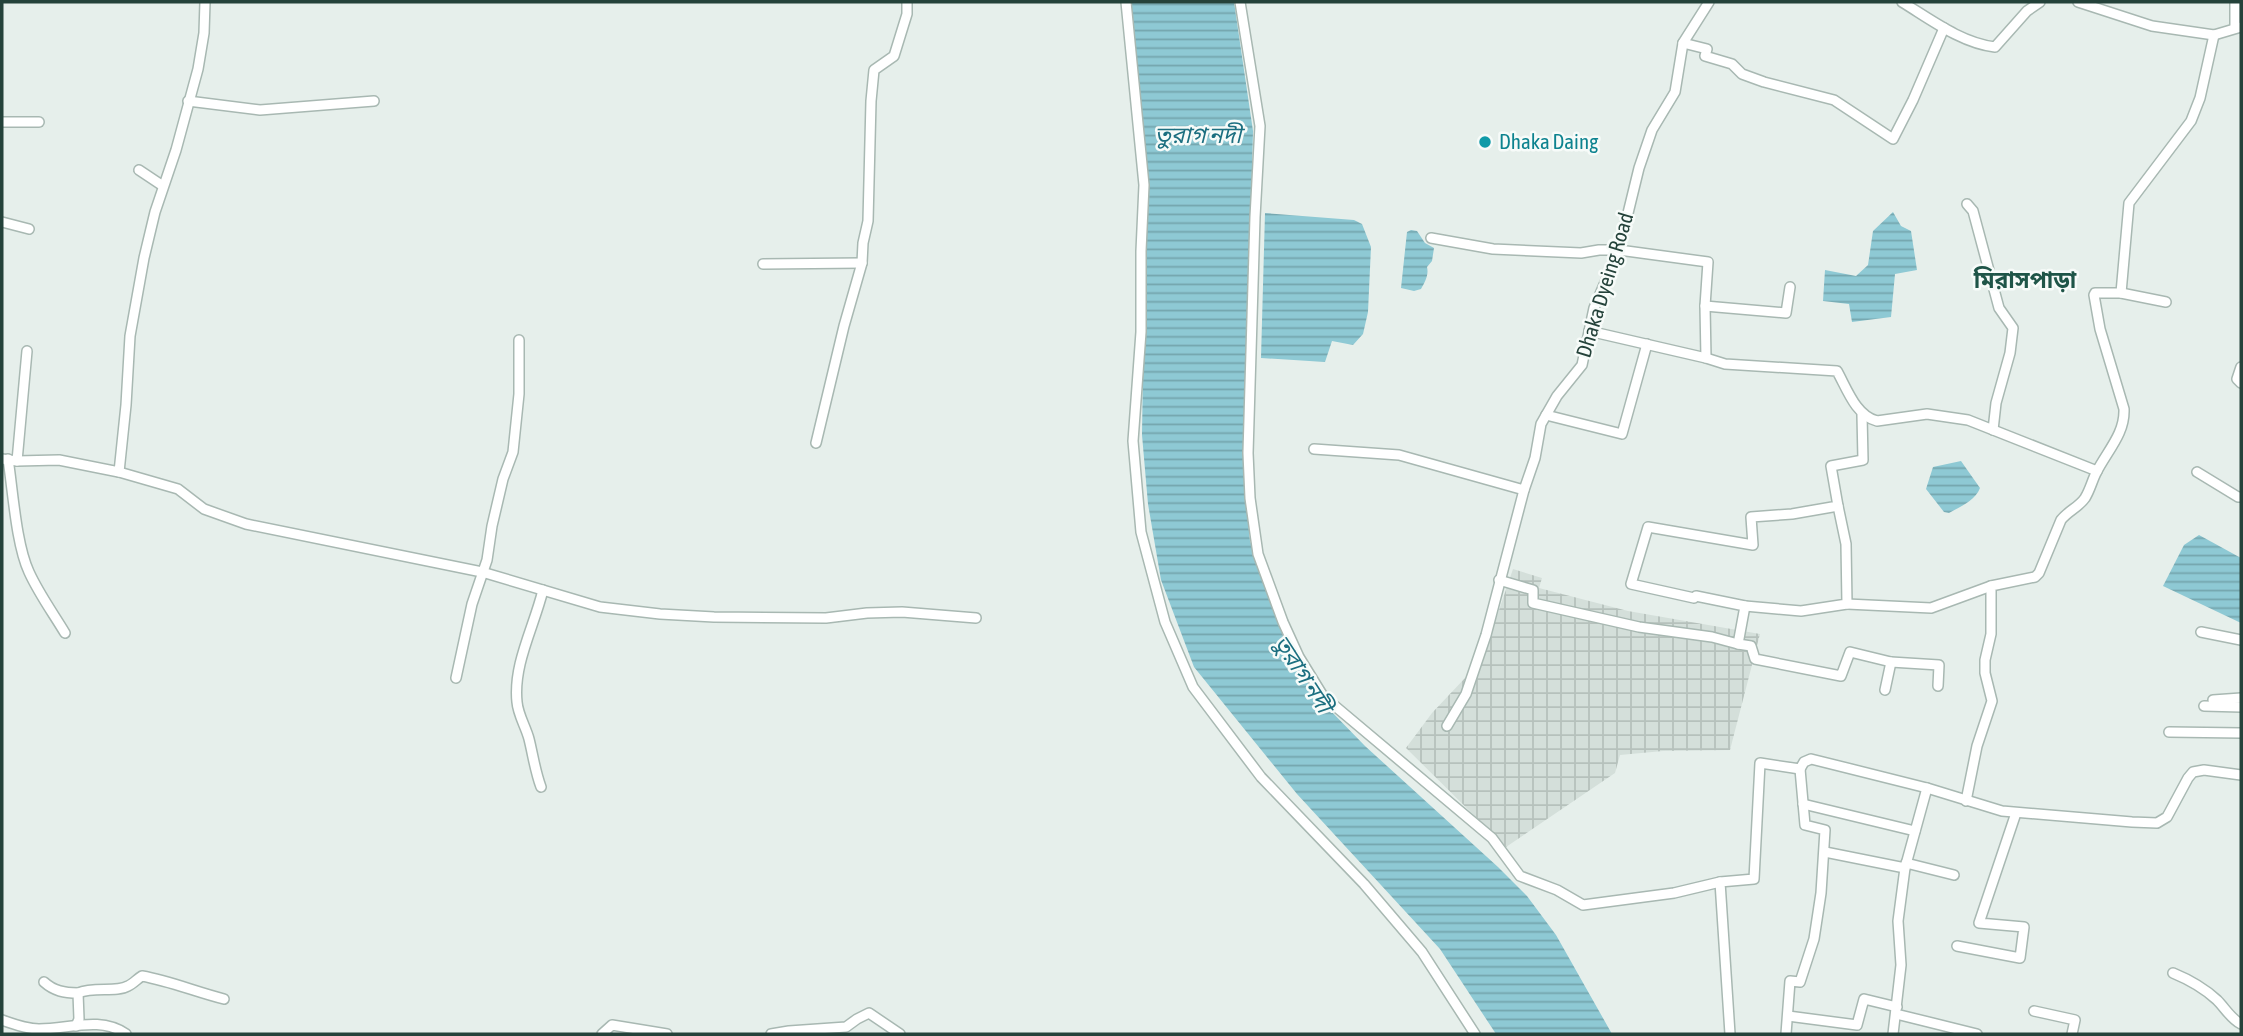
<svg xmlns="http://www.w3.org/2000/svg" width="2243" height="1036" font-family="'Asap Condensed','Noto Sans Bengali',sans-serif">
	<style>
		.industrial { fill: url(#industrial-grid) }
		.water { fill: url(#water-rules) }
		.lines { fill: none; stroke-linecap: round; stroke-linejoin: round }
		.street-casing { stroke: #a8b8b2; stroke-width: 12 }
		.street { stroke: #fff; stroke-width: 9 }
		.culture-dot { fill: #0f9aa8; stroke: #f7fbf9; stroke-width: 2.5 }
		.labels { text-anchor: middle; stroke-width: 5; stroke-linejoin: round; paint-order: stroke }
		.culture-label { font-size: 21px; fill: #0d838f; stroke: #f7fbf9; text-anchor: start }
		.street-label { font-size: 21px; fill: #24423a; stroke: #f7fbf9 }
		.water-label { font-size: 23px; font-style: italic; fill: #1c6f80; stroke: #f7fbf9 }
		.neighbourhood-label { font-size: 23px; font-weight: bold; fill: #1f5548; stroke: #f7fbf9 }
	</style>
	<defs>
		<pattern id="industrial-grid" width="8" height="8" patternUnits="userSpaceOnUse" patternTransform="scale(1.75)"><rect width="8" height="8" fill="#d4dfda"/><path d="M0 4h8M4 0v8" fill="none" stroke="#b6c1bc"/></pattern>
		<pattern id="water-rules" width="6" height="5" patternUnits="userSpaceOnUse" patternTransform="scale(1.75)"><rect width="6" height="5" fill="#8ec9d4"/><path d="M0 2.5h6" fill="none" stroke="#74a5ad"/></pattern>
	</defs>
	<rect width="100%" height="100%" fill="#e6efeb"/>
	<polygon class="industrial" points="1513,569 1542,578 1539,588 1628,611 1760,634 1730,750 1663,751 1620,755 1615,773 1506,847 1406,748 1432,713 1482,660"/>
	<g class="water">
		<polygon points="1131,2 1234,2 1253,131 1244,481 1250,541 1286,642 1302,673 1325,705 1365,746 1498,867 1527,896 1556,935 1612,1034 1496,1034 1440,949 1297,794 1194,667 1161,580 1148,504 1142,435 1146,178"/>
		<polygon points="1893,212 1901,226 1911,231 1917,270 1895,274 1891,317 1852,322 1849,304 1823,301 1825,270 1856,276 1868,265 1873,231"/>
		<polygon points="1265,213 1354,220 1362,224 1371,247 1368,312 1363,334 1353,345 1332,341 1325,362 1261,358"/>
		<path d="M1411,230l6,1 8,12 9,5 -2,13 -5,6c2,8 -2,15 -6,22l-7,2 -13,-3 6,-56z"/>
		<path d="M1961,461l19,27c-5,13 -19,18 -31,25l-5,-1 -18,-23 7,-22z"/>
		<polygon points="2199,535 2241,558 2241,623 2163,586 2184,545"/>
	</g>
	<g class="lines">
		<g class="street-casing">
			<g id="street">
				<polyline points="1126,2 1144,185 1141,251 1141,332 1133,441 1141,532 1165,622 1193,687 1261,777 1364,884 1422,952 1475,1034"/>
				<polyline points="1240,2 1260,126 1255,217 1248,453 1250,498 1258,554 1283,622 1299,657 1323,696 1492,838 1520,876 1557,890 1583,905 1674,893 1720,882"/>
				<path d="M1902,2c28,17 59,41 93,45l32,-36 13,-9"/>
				<polyline points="2078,2 2152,26 2214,35 2241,27"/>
				<polyline points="2235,28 2235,2"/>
				<polyline points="1683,43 1707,49 1705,56 1732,64 1742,74 1764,82 1834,100 1893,139 1913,100 1944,28"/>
				<polyline points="188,101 260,110 374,101"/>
				<polyline points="2,122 39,122"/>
				<polyline points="139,170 163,186"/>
				<polyline points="1967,204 1973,211 1999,308 2013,328 2010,353 1996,403 1993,430"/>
				<polyline points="2,222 29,229"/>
				<polyline points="1431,238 1493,249 1581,253 1599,250 1619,250 1708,262 1705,306 1706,358"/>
				<polyline points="763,264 862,263"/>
				<polyline points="2121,293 2166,302"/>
				<polyline points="1705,306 1786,313 1790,287"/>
				<path d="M1589,331l117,27 19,6 112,7c10,18 19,45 40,50l50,-7 41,6 129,51"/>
				<polyline points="2241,367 2237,379 2241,383"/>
				<polyline points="1546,415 1622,434 1647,344"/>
				<polyline points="816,443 844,326 862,263 863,243 868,221 871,101 874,70 894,56 907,14 907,2"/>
				<polyline points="1314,449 1399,455 1524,490"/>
				<polyline points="2,459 17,461 59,460 119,472 126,405 130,336 144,258 155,212 176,150 198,69 204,33 205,2"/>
				<path d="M8,459c5,32 8,85 21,113 10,22 24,41 36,61"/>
				<polyline points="17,461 27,351"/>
				<polyline points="119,472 178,489 204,509 246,524 482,572 600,607 660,614 714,617 826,618 867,613 902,612 976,618"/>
				<polyline points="2197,472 2238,497 2241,497"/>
				<polyline points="1499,580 1533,590 1533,603 1639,627 1712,637 1738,644 1745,606 1696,596 1694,598 1631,584 1648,527 1753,545 1751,517 1792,514 1838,506 1831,466 1863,460 1862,415"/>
				<polyline points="1847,604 1931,608 1991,586"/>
				<polyline points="1745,606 1801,611 1847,604 1846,544 1838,506"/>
				<polyline points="2201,632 2241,640"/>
				<polyline points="1738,644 1751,646 1755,659 1841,676 1850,652 1891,662 1885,690"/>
				<polyline points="1891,662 1939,665 1938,686"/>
				<polyline points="456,678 472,604 487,560 492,526 503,479 513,452 519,394 519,340"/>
				<polyline points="2213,700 2241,698"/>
				<polyline points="2204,706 2241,707"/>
				<polyline points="1447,726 1466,694 1486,635 1524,490 1535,458 1541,424 1557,396 1582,365 1594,308 1619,250 1639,168 1652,130 1675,92 1683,43 1709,2"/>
				<polyline points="2169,732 2241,733"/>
				<path d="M541,787c-6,-16 -8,-32 -12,-48 -3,-12 -11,-24 -12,-37 -4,-38 17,-75 26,-112"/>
				<path d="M1966,801l11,-55 15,-45 -7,-28v-13l6,-26v-48l44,-9 4,-4 22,-53c7,-9 18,-13 24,-22 5,-8 7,-17 11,-25 11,-22 29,-39 28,-64l-24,-80 -6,-34 1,-2h26l8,-90 62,-82 9,-23 14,-63"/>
				<polyline points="1803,804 1915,831"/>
				<polyline points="1825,852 1905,868"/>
				<polyline points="1906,863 1954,875"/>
				<polyline points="1957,946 2020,958 2024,927 1979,923 2016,813"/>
				<path d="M2173,973c17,7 31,15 44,27 8,8 14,19 24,24"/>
				<path d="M44,982c10,9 20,11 34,11l1,26 -3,7"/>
				<path d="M78,993c16,-7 38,0 50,-7 5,-2 9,-7 14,-10 28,5 54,16 82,23"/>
				<polyline points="2034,1011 2075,1020 2072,1034"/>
				<polyline points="1896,1014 1977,1034"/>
				<polyline points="1788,1016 1857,1025 1864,999 1897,1007"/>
				<path d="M2,1020c11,4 25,9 37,9 30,0 61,-13 87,5"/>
				<polyline points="602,1034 612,1025 667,1034"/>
				<polyline points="771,1034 789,1031 846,1027 857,1019 869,1013 900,1034"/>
				<polyline points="1730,1034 1720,882 1754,879 1760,763 1800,769 1804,762 1811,759 1927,788 2002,811 2132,822 2157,823 2167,817 2188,778 2193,772 2204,770 2241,775"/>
				<polyline points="1786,1034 1790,981 1800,982 1814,939 1821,893 1825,830 1805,825 1800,769"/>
				<polyline points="1893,1034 1901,965 1898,921 1905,868 1927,788"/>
			</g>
		</g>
		<use href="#street" class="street"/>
	</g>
	<circle class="culture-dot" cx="1485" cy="142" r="7"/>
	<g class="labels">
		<g class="culture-label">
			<text x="1499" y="149">Dhaka Daing</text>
		</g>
		<g class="street-label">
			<text transform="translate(1605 285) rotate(-73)" y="7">Dhaka Dyeing Road</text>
		</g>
		<g class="water-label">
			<text x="1198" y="143">তুরাগ নদী</text>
			<text transform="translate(1303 674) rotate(57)" y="8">তুরাগ নদী</text>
		</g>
		<g class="neighbourhood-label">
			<text x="2025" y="288">মিরাসপাড়া</text>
		</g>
	</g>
	<rect width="2243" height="1036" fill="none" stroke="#24423a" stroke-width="7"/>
</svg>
